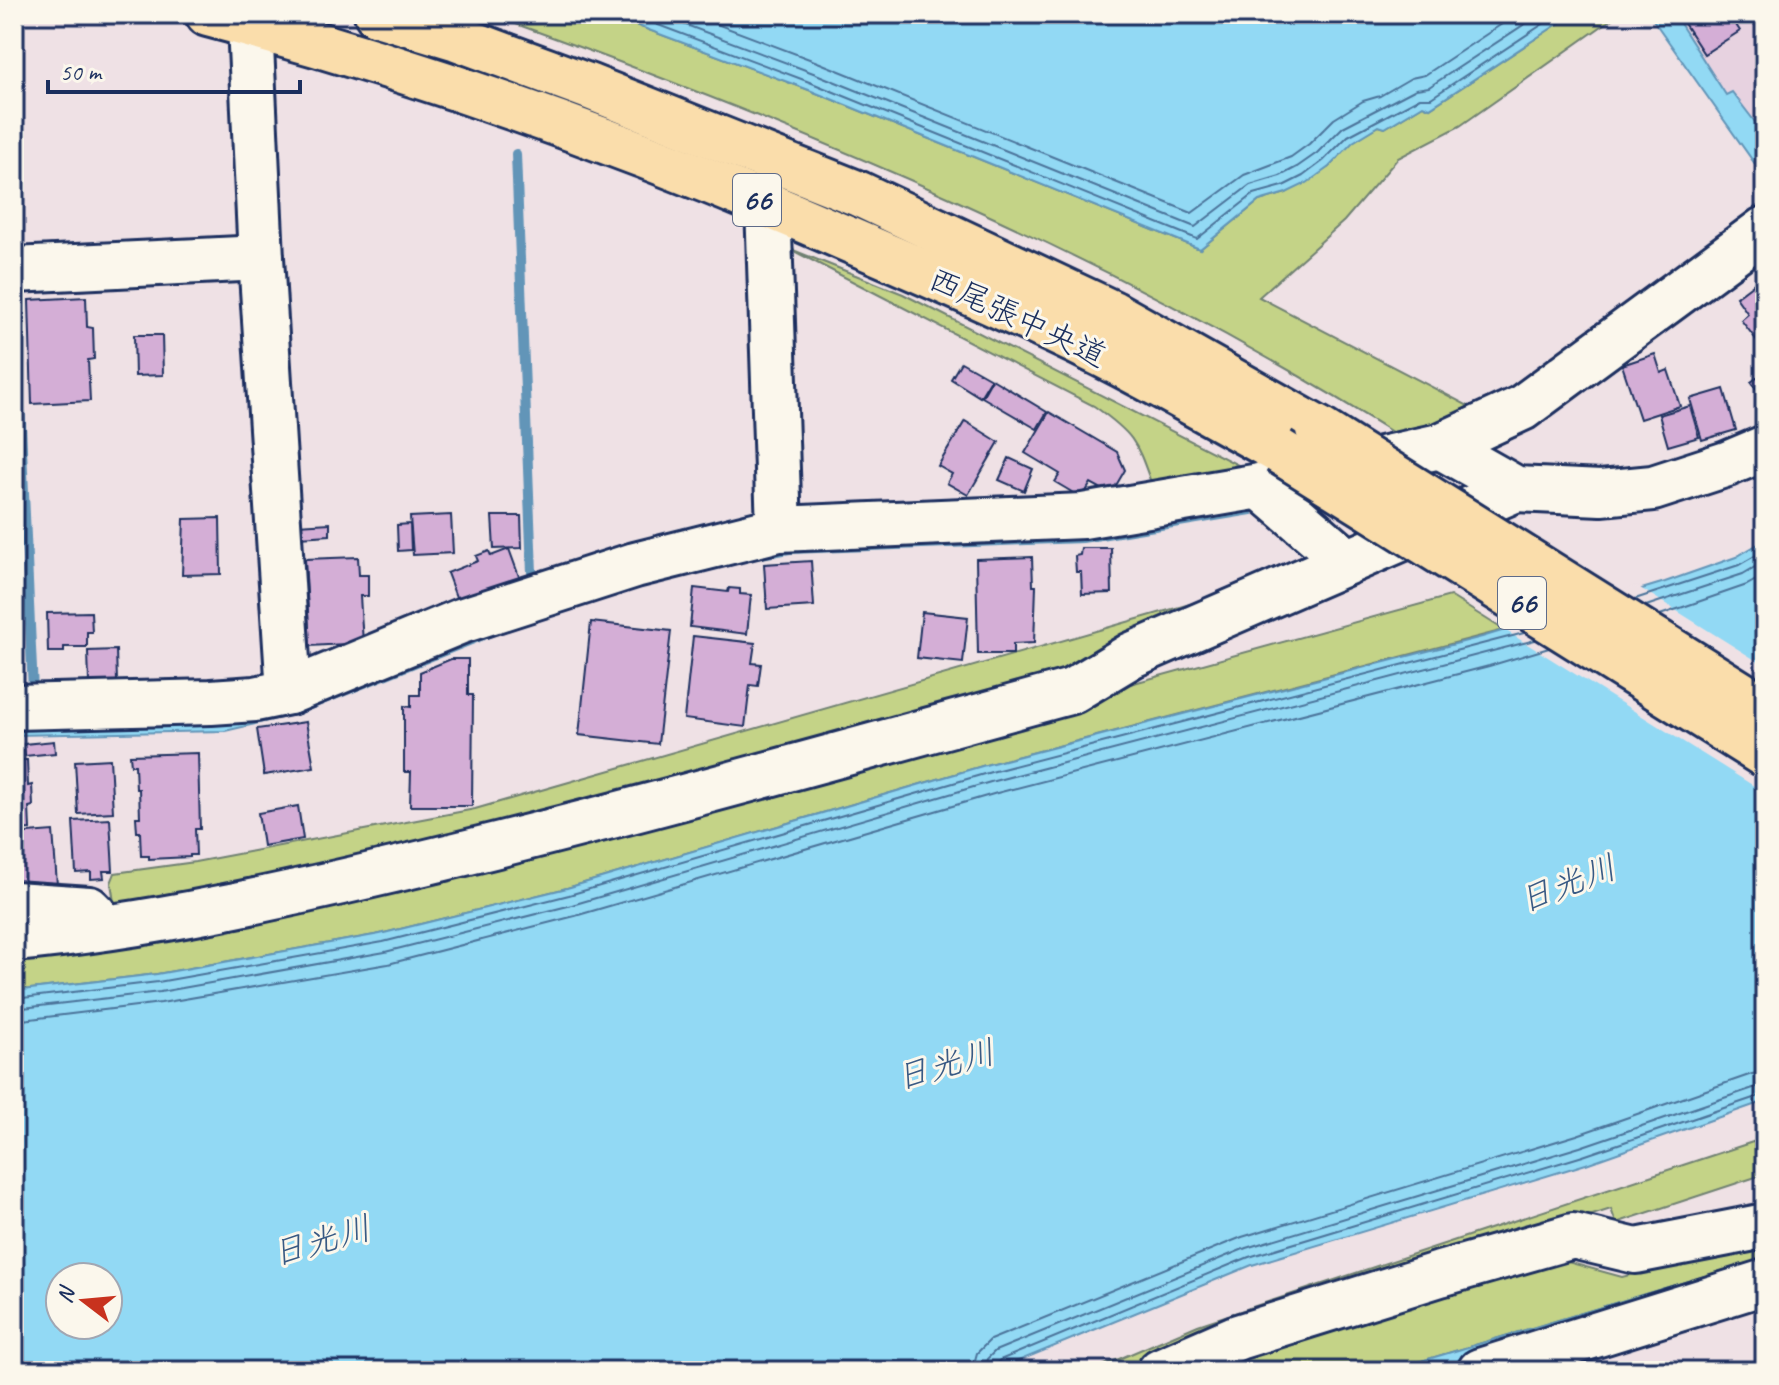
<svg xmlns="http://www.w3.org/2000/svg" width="1779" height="1385" font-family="Caveat,'Klee One',sans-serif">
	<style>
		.built { fill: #e7d2e0 }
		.green { fill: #c4d387; stroke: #708172; stroke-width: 2 }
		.water { fill: #92d9f4; stroke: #6295b8; stroke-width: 2; fill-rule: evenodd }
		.pier { fill: #efe1e5 }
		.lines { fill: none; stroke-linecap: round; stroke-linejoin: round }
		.shore { stroke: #4b739a; stroke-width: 2 }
		.stream { stroke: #6295b8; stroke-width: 10 }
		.building { fill: #d4aed6; stroke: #1b2f5e; stroke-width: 2 }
		.minor-casing { stroke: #1b2f5e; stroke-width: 50 }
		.major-casing { stroke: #1b2f5e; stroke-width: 50 }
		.minor { stroke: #fbf7ec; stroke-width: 44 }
		.major { stroke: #faddab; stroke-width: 44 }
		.major-bridge-casing { stroke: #1b2f5e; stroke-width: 50; stroke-linecap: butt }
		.major-bridge { stroke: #faddab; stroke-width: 44 }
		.labels { text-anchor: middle; stroke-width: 6; stroke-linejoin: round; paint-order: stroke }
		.shield { fill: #fbf7ec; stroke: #5e6b89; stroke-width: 2 }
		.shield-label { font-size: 30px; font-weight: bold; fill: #1b2f5e }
		.street-label { font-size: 32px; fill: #1b2f5e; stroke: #fbf7ec }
		.water-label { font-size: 34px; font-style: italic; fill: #395a84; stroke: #fbf7ec }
	</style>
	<rect width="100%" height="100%" fill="#efe1e5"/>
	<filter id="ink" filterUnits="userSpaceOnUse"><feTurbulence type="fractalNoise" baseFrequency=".0125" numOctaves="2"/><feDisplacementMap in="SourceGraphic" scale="16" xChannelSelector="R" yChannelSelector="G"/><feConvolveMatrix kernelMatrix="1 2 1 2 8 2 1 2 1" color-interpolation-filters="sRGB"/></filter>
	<g filter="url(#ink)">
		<polygon class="built" points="1674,14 1765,14 1765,135 1732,92 1726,95"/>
		<g class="green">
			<path d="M488,14h118l203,76 391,159 59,-48 27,-8 43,-26 23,-25 27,-16 6,2 38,-23 7,3 143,-94h46l-159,112 -62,32 -54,63 -85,76 223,116 -74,29c-287,-182 -600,-314 -920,-428z"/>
			<path d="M788,248l115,46 343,175 -93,19c-17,-47 -17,-52 -59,-82z"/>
			<polygon points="1277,579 1079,674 556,822 116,915 111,883 115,873 195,862 475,809"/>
			<polygon points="1450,596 1504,630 989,764 567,888 380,934 157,974 14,991 14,948 1076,699"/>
			<polygon points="1765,1138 1765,1174 1616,1223 1611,1209 1222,1333 1135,1371 1091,1371 1198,1325"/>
			<polygon points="1765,1241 1765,1258 1388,1371 1367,1371 1365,1367 1353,1371 1185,1371 1546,1256 1622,1277"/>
		</g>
		<g class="water">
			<polygon points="606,14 1573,14 1430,108 1423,105 1385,128 1379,126 1353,142 1329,167 1307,183 1286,193 1259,201 1200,249 809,90"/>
			<polygon points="1649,14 1674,14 1726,95 1732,92 1765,135 1765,178"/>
			<polygon points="1248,503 1252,514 1083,542 790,553 738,562 677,576 534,619 298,714 225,731 14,735 14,725 224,721 531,609 737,553"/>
			<path d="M1765,540v561l-179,63 -334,101 -258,106h-980v-380l143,-17 223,-40 187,-46 422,-124 493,-127 183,-55 71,-25zM60,1277h48v48h-48z"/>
			<polygon points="1765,1258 1765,1268 1439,1371 1388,1371"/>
		</g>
		<polygon class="pier" points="1637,586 1765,666 1765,793 1500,627"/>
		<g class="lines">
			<g class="shore">
				<polyline points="629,14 812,83 1197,239 1254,194 1283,186 1303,176 1323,161 1348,136 1420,98 1431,98 1558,14"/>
				<polyline points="657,14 816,74 1195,227 1250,185 1280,176 1297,167 1317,153 1343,127 1416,89 1429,87 1540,14"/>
				<polyline points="690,14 820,63 1192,213 1244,175 1291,157 1309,144 1334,119 1363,101 1380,96 1411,78 1425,75 1517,14"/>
				<polyline points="1635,599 1739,565 1765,550"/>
				<polyline points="1646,606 1743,574 1765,561"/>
				<polyline points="1660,615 1747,585 1765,575"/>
				<polyline points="14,999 158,982 383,942 569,895 991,772 1524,633"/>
				<polyline points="14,1009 160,992 385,952 572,905 994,781 1535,640"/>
				<polyline points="14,1021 161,1003 388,964 575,916 997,793 1489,666 1549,648"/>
				<polyline points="972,1371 977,1353 990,1340 1242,1237 1577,1135 1752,1074 1765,1072"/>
				<polyline points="984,1371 987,1359 995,1351 1246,1248 1580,1147 1765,1084"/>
				<polyline points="994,1371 996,1364 1000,1360 1249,1257 1583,1156 1765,1094"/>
			</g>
			<g class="stream">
				<polyline points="516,154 532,573"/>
				<polyline points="15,295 33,691"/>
			</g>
		</g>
		<g class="building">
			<polygon points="1678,14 1729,14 1740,31 1704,54"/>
			<polygon points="1765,275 1765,351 1741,320 1748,314 1736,297"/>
			<polygon points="86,297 87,327 93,328 94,359 88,360 90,401 32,404 29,300"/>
			<polygon points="134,335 162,335 163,375 135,376"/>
			<polygon points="1655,354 1661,373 1668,370 1680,406 1640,419 1622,365"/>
			<polygon points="961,362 991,379 980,397 951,379"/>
			<polygon points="1765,372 1765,401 1751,382"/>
			<polygon points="992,379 1047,412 1037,429 982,397"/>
			<polygon points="1724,389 1736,430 1702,440 1690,399"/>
			<polygon points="1690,406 1699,437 1668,446 1659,415"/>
			<polygon points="1049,412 1117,452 1125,470 1111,494 1091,483 1082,498 1055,482 1060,474 1025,453"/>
			<polygon points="965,421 999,442 968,495 947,483 952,474 938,466"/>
			<polygon points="1009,458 1033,469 1024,491 999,480"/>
			<polygon points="451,515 453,553 413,555 410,517"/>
			<polygon points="492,516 521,516 522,548 494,549"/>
			<polygon points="220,518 221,574 182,575 184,519"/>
			<polygon points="330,523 330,535 299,537 298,525"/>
			<polygon points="410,524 411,550 398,551 397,525"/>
			<polygon points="1081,548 1111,548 1112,593 1082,594 1081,572 1076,572 1075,556 1080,555"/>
			<polygon points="509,549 521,582 459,605 447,573 478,561 476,556 489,551 491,556"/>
			<polygon points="358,557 359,575 368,575 368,596 360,596 363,643 310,646 305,559"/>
			<polygon points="1032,557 1033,586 1036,586 1034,643 1013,644 1013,654 978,654 976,559"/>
			<polygon points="811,561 814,606 767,609 764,564"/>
			<polygon points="694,588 728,592 729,588 740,589 740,594 751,595 747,634 690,627"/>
			<polygon points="91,612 92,632 87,632 87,647 64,647 64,652 48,652 47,613"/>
			<polygon points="922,612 968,617 963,663 917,658"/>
			<polygon points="591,622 671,631 658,744 579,735"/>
			<polygon points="693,636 755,643 752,663 761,664 758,686 750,685 745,727 684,719"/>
			<polygon points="116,650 117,682 89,683 88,651"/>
			<polygon points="451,659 468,659 468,695 473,695 472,806 410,806 411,772 404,772 404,706 411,707 411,695 420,695 420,672"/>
			<polygon points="306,722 314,767 264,775 257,729"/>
			<polygon points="54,741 55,753 25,756 24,744"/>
			<polygon points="198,753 200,829 195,829 196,855 190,855 190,857 149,859 149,856 141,856 140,832 137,832 136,817 140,817 139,789 136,789 135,765 131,765 130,755"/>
			<polygon points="110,759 113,812 78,814 75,761"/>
			<polygon points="14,760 27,760 28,786 32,785 33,806 29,807 30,829 14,830"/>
			<polygon points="298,806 303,839 263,846 258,813"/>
			<polygon points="110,819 113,871 103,871 104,878 91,879 91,872 76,873 73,821"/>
			<polygon points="53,831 57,885 14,888 14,834"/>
		</g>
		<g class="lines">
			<g class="minor-casing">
				<g id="minor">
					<polyline points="250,25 261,258 289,692"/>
					<polyline points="768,204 779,529"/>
					<polyline points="14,270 261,258"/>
					<polyline points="1440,446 1516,489 1601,493 1653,488 1727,464 1765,448"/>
					<polyline points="1260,486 1347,561"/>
					<polyline points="14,707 211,702 255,699 289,692 461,621 635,565 779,529 1083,516 1260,486 1440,446 1522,408 1765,229"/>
					<polyline points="14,904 89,909 95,915"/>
					<path d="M14,939c139,-13 274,-44 409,-76 218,-52 433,-113 649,-172l60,-36 384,-166"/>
					<polyline points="1160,1371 1238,1337 1440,1274 1573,1236 1636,1251 1765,1226"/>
					<polyline points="1480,1371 1765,1282"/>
				</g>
			</g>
			<g class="major-casing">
				<g id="major">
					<path d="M208,14c218,57 430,134 637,224 84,36 167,72 248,112 63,31 124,67 186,101"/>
					<polyline points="377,14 457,38 590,87 859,194 1112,313 1318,429"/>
				</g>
			</g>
			<use href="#minor" class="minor"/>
			<use href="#major" class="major"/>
			<g class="major-bridge-casing">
				<g id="major-bridge">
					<polyline points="1318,429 1765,709"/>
					<polyline points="1279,451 1765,755"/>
				</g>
			</g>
			<use href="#major-bridge" class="major-bridge"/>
		</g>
	</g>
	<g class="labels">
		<g class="shield">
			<rect x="733" y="174" width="48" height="52" rx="6"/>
			<rect x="1498" y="577" width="48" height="52" rx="6"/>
		</g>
		<g class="shield-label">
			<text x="757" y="210">66</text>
			<text x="1522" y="613">66</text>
		</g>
		<g class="street-label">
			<text transform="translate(1018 317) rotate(25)" y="11">西尾張中央道</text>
		</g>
		<g class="water-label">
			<text transform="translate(1567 883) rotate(-21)" y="12">日光川</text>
			<text transform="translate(945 1064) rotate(-16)" y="12">日光川</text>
			<text transform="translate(321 1240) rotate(-16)" y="12">日光川</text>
		</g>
	</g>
	<rect width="1779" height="1385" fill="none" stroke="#fbf7ec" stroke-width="48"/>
	<rect x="24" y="24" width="1731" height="1337" fill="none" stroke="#1b2f5e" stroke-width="3" filter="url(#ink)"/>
	<g transform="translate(84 1301) rotate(286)"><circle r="38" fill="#fbf7ec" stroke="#a1a7b3" stroke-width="2"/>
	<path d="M0-6L14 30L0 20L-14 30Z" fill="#c8321e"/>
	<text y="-12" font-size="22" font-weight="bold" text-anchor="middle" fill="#1b2f5e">N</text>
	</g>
	<path d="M48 80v12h252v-12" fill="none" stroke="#1b2f5e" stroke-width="4"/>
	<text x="60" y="80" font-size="24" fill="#1b2f5e" stroke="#fbf7ec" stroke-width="6" paint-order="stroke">50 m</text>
</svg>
